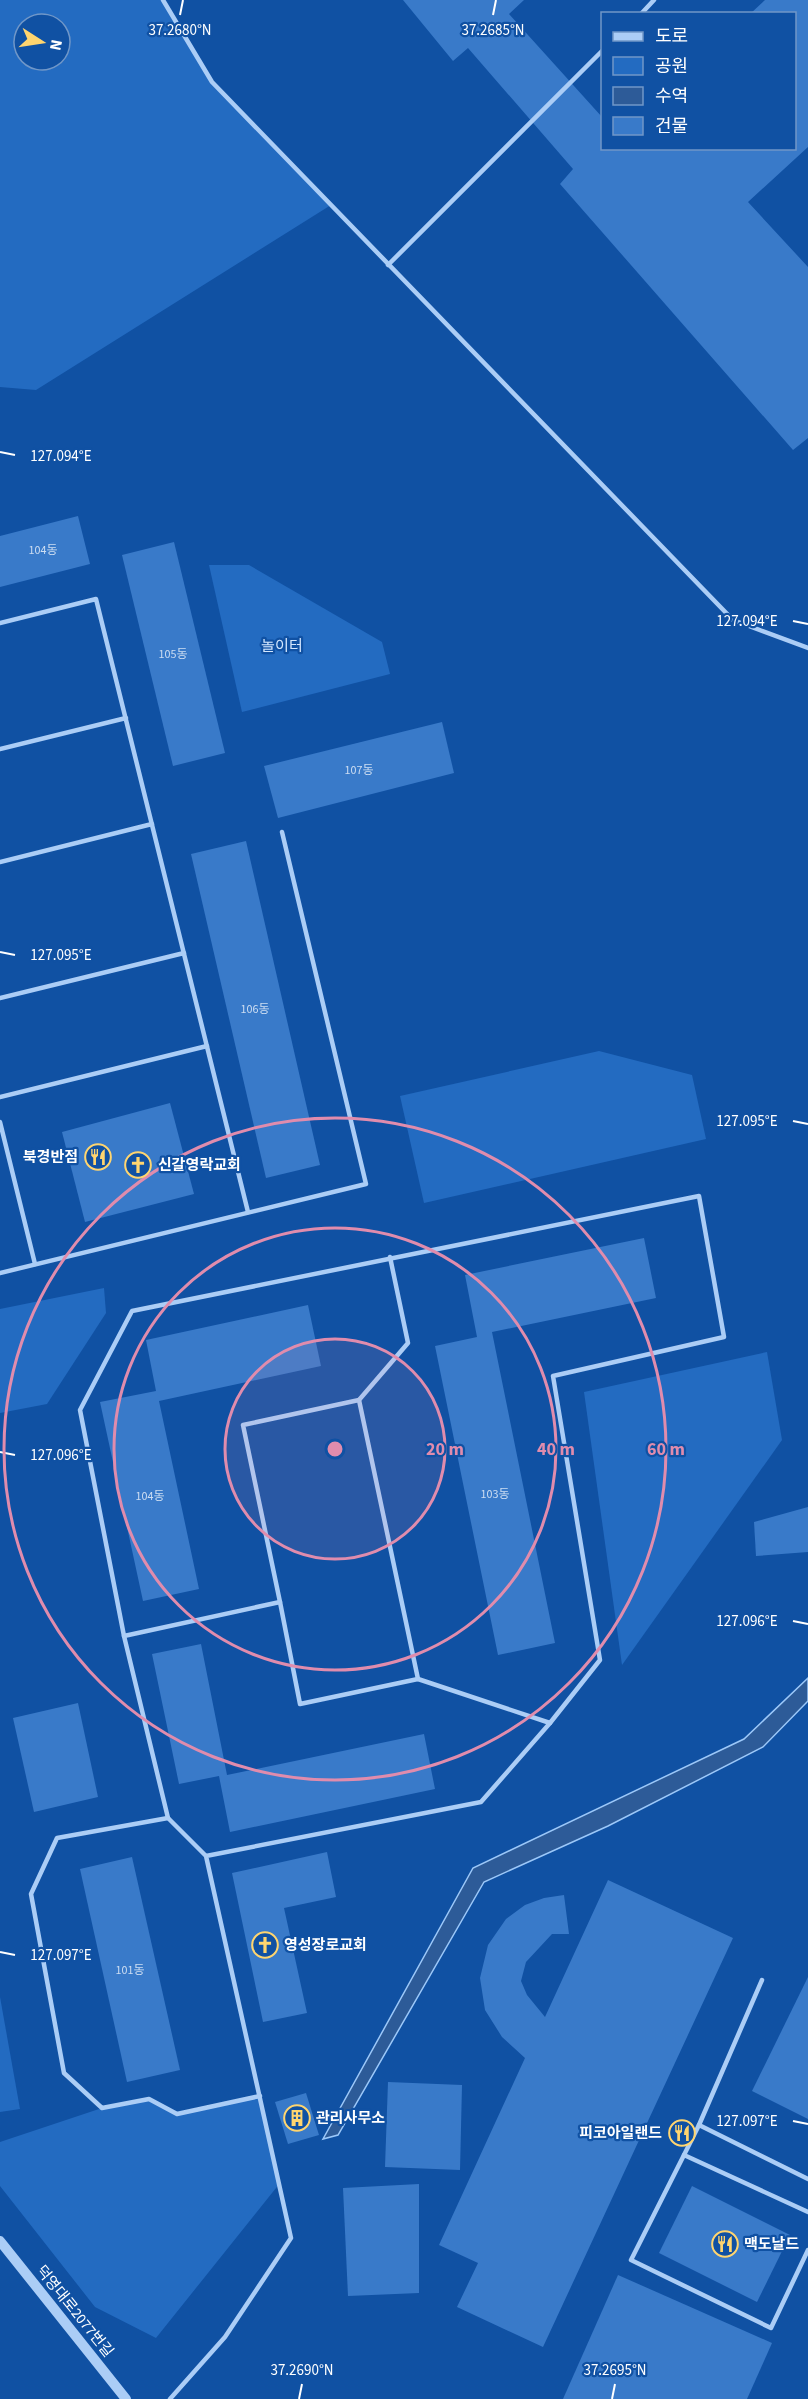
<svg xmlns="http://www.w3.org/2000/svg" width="808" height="2399" font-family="'Source Sans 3','Noto Sans KR',sans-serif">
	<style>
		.green { fill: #236bc1; fill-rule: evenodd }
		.water { fill: #2d5b98; stroke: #9cc8f9; stroke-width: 1.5 }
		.building { fill: #397ac9 }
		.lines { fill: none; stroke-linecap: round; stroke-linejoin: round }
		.service { stroke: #abcdf6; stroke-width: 4.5 }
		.tertiary { stroke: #abcdf6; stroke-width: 10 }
		.ticks { fill: none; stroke: #fff; stroke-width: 2 }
		.ring { fill: none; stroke: #e08cad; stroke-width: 3 }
		.labels { text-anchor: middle; stroke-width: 4.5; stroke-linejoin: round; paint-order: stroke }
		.number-label { font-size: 12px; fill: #cedef2 }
		.park-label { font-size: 15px; fill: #d4e7fe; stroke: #1051a3 }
		.poi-label { font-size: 15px; font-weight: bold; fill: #fff; stroke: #1051a3; text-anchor: start }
		.street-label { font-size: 15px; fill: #fff; stroke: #1051a3 }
		.ticks-label { font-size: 15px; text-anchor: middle; fill: #fff; stroke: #1051a3; stroke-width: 4.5; stroke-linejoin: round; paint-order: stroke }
		.centre { fill: #e08cad; stroke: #1051a3; stroke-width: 3 }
		.ring-label { font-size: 18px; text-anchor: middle; font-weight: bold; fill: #e08cad; stroke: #1051a3; stroke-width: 4.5; stroke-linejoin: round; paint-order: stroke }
	</style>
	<rect width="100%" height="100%" fill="#1051a3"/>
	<g class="green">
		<path d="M0,0h163l49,82 119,123 -295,185 -36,-3zM24,24h36v36h-36z"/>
		<polygon points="209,565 249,565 382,642 390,674 242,712"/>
		<polygon points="599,1051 692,1075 706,1139 424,1203 400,1096"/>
		<polygon points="104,1288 106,1313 47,1404 0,1413 0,1309"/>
		<polygon points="767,1352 782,1440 622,1665 584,1392"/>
		<polygon points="0,1997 20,2109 0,2112"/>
		<polygon points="260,2096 280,2183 156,2338 95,2307 0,2186 0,2142 102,2108 149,2099 177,2114"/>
	</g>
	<polygon class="water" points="808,1678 808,1701 763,1747 608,1826 484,1882 338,2135 323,2139 473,1868 744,1739"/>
	<g class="building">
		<polygon points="403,0 524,0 509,14 602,117 602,148 794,148 794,14 750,14 765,0 808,0 808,147 748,202 808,267 808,438 793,450 560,184 573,169 468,48 453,61"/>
		<polygon points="78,516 90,564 0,587 0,536"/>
		<polygon points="174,542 225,753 173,766 122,555"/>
		<polygon points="442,722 454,773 278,818 264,766"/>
		<polygon points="246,841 320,1165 266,1178 191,854"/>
		<polygon points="170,1103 194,1194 85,1222 62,1132"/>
		<polygon points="644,1238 656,1298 492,1332 555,1643 498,1655 435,1346 477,1337 465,1275"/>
		<polygon points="308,1305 321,1366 159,1401 199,1589 143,1601 100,1402 156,1391 146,1340"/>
		<polygon points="808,1507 808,1552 756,1556 754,1522"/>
		<polygon points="201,1644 227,1775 424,1734 435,1789 230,1832 219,1776 179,1784 152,1654"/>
		<polygon points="78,1703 98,1797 34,1812 13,1718"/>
		<polygon points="327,1852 336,1897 284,1908 307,2013 263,2022 232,1873"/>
		<polygon points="132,1857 180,2070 127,2082 80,1869"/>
		<polygon points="608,1880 733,1938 543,2347 457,2307 478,2263 439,2245 525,2058 502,2037 485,2010 480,1978 488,1945 506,1919 525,1905 544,1898 564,1895 569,1934 552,1934 526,1962 521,1981 527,1995 545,2017"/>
		<polygon points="808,1977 808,2119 752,2091"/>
		<polygon points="388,2082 462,2085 460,2170 385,2167"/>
		<polygon points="306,2093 319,2135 288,2144 275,2102"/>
		<polygon points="419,2184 419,2293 348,2296 343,2188"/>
		<polygon points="692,2186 790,2235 757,2302 659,2253"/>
		<polygon points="618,2275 772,2343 747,2399 563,2399"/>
	</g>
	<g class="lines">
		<g class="service">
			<polyline points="163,0 212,82 733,620 808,648"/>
			<polyline points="641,14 654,0"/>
			<polyline points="388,265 602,51"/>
			<polyline points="0,623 96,599 248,1212"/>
			<polyline points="0,749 126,718"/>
			<polyline points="0,862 152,824"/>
			<polyline points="0,998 184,953"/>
			<polyline points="0,1097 207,1046"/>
			<polyline points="0,1122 35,1264"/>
			<polyline points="390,1257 408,1343 359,1400 418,1679 550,1723"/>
			<polyline points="0,1273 366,1184 282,832"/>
			<polyline points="280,1602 243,1425 359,1400"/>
			<polyline points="124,1636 280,1602 300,1704 418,1679"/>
			<polyline points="168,1818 57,1838 31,1894 64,2073 102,2108 149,2099 177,2114 260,2096"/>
			<polyline points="762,1980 699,2125 808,2179"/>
			<polyline points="684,2155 699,2125"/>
			<polyline points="808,2212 684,2155 631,2260 771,2328 808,2250"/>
			<polyline points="170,2399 225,2337 291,2238 206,1856 168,1818 124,1636 80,1410 132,1311 699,1196 724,1337 553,1376 600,1660 550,1723 481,1802 206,1856"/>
		</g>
		<polyline class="tertiary" points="0,2241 126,2399"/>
	</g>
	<path class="ticks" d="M180,15l3,-15M493,15l3,-15M0,452l15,3M793,621l15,3M0,952l15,3M793,1121l15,3M0,1452l15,3M793,1621l15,3M0,1952l15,3M793,2121l15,3M299,2399l3,-15M612,2399l3,-15"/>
	<circle cx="335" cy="1449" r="110" fill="#e08cad" fill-opacity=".12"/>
	<g class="ring">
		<circle cx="335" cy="1449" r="110"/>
		<circle cx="335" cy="1449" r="221"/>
		<circle cx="335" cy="1449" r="331"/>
	</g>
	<defs>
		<g id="restaurant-ring" transform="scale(1.35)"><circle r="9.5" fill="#1051a3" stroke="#ffd56f" stroke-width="1.5"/><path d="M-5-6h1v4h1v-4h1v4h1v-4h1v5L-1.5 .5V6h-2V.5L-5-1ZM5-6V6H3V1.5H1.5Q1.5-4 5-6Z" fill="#ffd56f"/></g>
		<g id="church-ring" transform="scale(1.35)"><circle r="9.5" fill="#1051a3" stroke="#ffd56f" stroke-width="1.5"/><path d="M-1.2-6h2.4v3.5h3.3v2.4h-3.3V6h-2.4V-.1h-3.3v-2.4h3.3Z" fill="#ffd56f"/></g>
		<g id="building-ring" transform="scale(1.35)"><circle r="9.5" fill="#1051a3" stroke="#ffd56f" stroke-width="1.5"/><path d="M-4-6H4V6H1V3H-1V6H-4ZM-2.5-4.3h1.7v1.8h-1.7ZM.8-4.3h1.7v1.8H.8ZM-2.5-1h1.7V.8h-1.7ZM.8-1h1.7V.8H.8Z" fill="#ffd56f"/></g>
	</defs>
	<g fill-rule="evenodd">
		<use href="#restaurant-ring" x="98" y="1157"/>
		<use href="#church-ring" x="138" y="1165"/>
		<use href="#church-ring" x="265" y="1945"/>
		<use href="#building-ring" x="297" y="2118"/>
		<use href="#restaurant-ring" x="682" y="2133"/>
		<use href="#restaurant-ring" x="725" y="2244"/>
	</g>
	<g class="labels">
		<g class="number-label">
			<text x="43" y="554">104동</text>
			<text x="173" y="658">105동</text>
			<text x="359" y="774">107동</text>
			<text x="255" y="1013">106동</text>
			<text x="495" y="1498">103동</text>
			<text x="150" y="1500">104동</text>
			<text x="130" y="1974">101동</text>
		</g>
		<g class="park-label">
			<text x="282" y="651">놀이터</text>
		</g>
		<g class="poi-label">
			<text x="78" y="1162" text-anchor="end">북경반점</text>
			<text x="158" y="1170">신갈영락교회</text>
			<text x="284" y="1950">영성장로교회</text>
			<text x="316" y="2123">관리사무소</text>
			<text x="662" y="2138" text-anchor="end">피코아일랜드</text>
			<text x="744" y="2249">맥도날드</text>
		</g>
		<g class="street-label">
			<text transform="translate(75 2311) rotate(51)" y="5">덕영대로2077번길</text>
		</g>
	</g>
	<g class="ticks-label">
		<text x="180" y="35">37.2680°N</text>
		<text x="493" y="35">37.2685°N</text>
		<text x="61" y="461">127.094°E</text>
		<text x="747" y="626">127.094°E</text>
		<text x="61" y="960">127.095°E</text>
		<text x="747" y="1126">127.095°E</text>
		<text x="61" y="1460">127.096°E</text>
		<text x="747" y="1626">127.096°E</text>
		<text x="61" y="1960">127.097°E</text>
		<text x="747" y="2126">127.097°E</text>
		<text x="302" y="2375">37.2690°N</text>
		<text x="615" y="2375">37.2695°N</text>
	</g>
	<circle cx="335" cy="1449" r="9" class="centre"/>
	<g class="ring-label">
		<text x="445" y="1455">20 m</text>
		<text x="556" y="1455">40 m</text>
		<text x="666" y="1455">60 m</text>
	</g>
	<rect x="601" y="12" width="195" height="138" fill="#1051a3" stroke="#7097c8" stroke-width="1.5"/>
	<rect x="613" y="32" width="30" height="9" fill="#abcdf6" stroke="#7097c8" stroke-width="1.5"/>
	<text x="655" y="42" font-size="18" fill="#ffffff">도로</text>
	<rect x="613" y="57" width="30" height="18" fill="#236bc1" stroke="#7097c8" stroke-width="1.5"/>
	<text x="655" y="72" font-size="18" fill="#ffffff">공원</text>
	<rect x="613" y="87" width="30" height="18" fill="#2d5b98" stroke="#7097c8" stroke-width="1.5"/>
	<text x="655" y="102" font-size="18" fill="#ffffff">수역</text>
	<rect x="613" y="117" width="30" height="18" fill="#397ac9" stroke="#7097c8" stroke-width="1.5"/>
	<text x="655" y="132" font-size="18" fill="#ffffff">건물</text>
	<g transform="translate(42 42) rotate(102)"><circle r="28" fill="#1051a3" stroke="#7097c8" stroke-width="1.5"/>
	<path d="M0-4.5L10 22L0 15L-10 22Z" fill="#ffd56f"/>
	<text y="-9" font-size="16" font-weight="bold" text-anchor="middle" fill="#ffffff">N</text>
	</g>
</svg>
